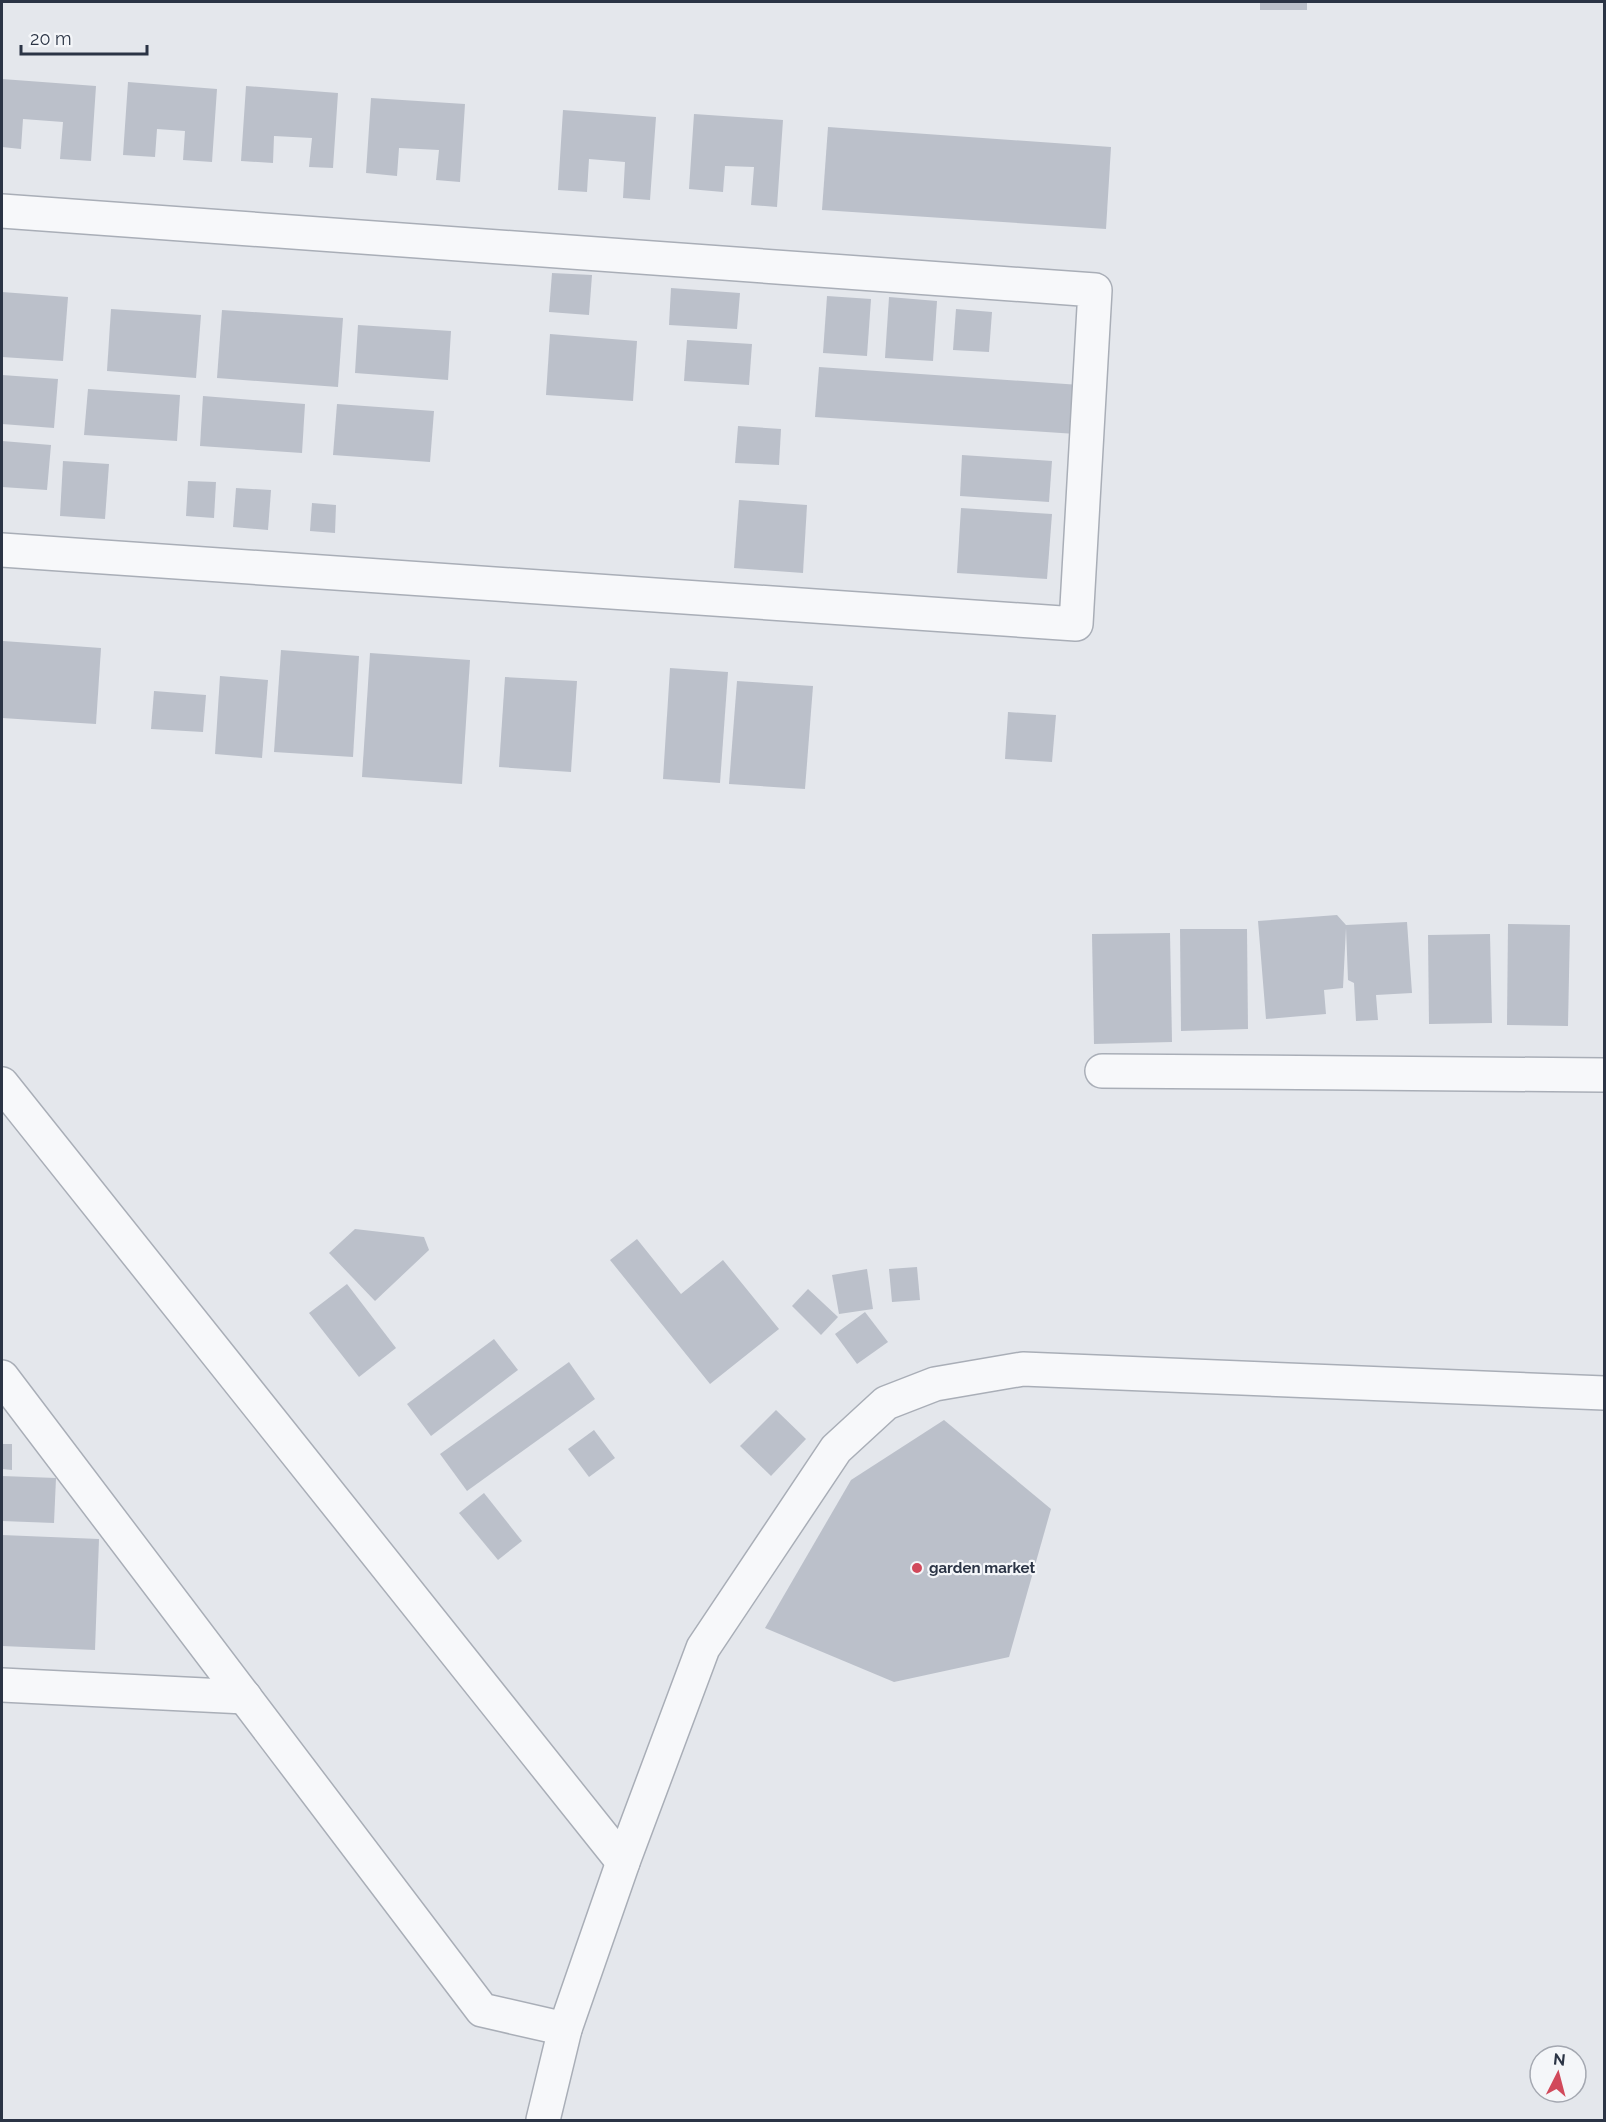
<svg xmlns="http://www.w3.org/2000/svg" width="1606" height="2122" font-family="Raleway,sans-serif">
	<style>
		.building { fill: #bbc0ca }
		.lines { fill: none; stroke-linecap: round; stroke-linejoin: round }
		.minor-casing { stroke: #a9aeb7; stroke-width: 36 }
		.minor { stroke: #f7f8fa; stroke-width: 33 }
		.poi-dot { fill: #d1495b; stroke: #f4f6f9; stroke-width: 2 }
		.labels { text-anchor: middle; stroke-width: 4.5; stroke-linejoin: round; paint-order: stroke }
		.poi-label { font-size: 15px; font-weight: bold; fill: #2b3445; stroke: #f4f6f9; text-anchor: start }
	</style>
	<rect width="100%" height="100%" fill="#e4e7ec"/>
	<g class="building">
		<rect x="1260" y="2" width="47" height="8"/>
		<polygon points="2,79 96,86 91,161 60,159 63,122 23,119 21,149 2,147"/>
		<polygon points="128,82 217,89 212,162 183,160 185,131 157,129 155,157 123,155"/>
		<polygon points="246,86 338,93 333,168 309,167 312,138 274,136 273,163 241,161"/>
		<polygon points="371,98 465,104 460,182 436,180 439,150 399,148 397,176 366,173"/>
		<polygon points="563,110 656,117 650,200 623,198 625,162 589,159 587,192 558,190"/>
		<polygon points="694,114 783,120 777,207 751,205 754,167 725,166 723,192 689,189"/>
		<polygon points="828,127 1111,147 1106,229 822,210"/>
		<polygon points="552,273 592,275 589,315 549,312"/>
		<polygon points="671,288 740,293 737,329 669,325"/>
		<polygon points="2,292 68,297 63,361 2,357"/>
		<polygon points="827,296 871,299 867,356 823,353"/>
		<polygon points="889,297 937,301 933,361 885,358"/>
		<polygon points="111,309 201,315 196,378 107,371"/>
		<polygon points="956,309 992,312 989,352 953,350"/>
		<polygon points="222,310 343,318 338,387 217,378"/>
		<polygon points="358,325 451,331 448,380 355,373"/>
		<polygon points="550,334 637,341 633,401 546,395"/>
		<polygon points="687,340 752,344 749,385 684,381"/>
		<polygon points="819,367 1080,385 1076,434 815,417"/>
		<polygon points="2,375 58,379 54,428 2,424"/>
		<polygon points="88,389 180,395 177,441 84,435"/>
		<polygon points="203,396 305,404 302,453 200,446"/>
		<polygon points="337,404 434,411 430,462 333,455"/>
		<polygon points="738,426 781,429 779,465 735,463"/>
		<polygon points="2,441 51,445 47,490 2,487"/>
		<polygon points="962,455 1052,461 1049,502 960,496"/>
		<polygon points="63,461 109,464 105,519 60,516"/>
		<polygon points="188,481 216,482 214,518 186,516"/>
		<polygon points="236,488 271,490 268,530 233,527"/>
		<polygon points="739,500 807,505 803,573 734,568"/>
		<polygon points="312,503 336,505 335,533 310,531"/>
		<polygon points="961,508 1052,514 1047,579 957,573"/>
		<polygon points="3,641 101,648 96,724 2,718"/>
		<polygon points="281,650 359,656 353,757 274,752"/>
		<polygon points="370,653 470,660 462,784 362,777"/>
		<polygon points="670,668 728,672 720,783 663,779"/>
		<polygon points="220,676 268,680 262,758 215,754"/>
		<polygon points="505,677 577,681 571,772 499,767"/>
		<polygon points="737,681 813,686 805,789 729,784"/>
		<polygon points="154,691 206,695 203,732 151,729"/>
		<polygon points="1008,712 1056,715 1052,762 1005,759"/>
		<polygon points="1337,915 1346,925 1407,922 1412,993 1376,995 1378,1020 1356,1021 1354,983 1348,980 1346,928 1343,988 1324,990 1326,1014 1266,1019 1258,921"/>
		<polygon points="1508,924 1570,925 1568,1026 1507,1025"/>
		<polygon points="1180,929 1247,929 1248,1029 1181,1031"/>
		<polygon points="1170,933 1172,1042 1094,1044 1092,934"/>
		<polygon points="1490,934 1492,1023 1429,1024 1428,935"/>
		<polygon points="355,1229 424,1237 429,1250 375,1301 329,1253"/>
		<polygon points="637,1239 681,1294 723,1260 779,1329 710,1384 610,1260"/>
		<polygon points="917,1267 920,1300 892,1302 889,1269"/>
		<polygon points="867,1269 873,1309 839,1314 832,1275"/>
		<polygon points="347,1284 396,1348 359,1377 309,1313"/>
		<polygon points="808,1289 838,1317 821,1335 792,1306"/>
		<polygon points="865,1312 888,1342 857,1364 835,1334"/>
		<polygon points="494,1339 518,1370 431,1436 407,1404"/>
		<polygon points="569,1362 595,1399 467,1491 440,1454"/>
		<polygon points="776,1410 806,1439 771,1476 740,1446"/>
		<polygon points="944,1420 1051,1509 1009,1657 894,1682 765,1628 851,1480"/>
		<polygon points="594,1430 615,1458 589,1477 568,1449"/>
		<polygon points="2,1444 12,1444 12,1470 2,1469"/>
		<polygon points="2,1476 56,1478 54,1523 2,1521"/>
		<polygon points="484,1493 522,1541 498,1560 459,1513"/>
		<polygon points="2,1535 99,1539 95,1650 2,1646"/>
	</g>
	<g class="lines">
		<g class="minor-casing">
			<g id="minor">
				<polyline points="2,211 1095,290 1076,624 2,550"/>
				<polyline points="1102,1071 1604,1075"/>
				<polyline points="2,1084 623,1862"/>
				<polyline points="2,1377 482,2010 565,2029"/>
				<polyline points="2,1685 245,1697"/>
				<polyline points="543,2120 565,2029 623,1862 703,1648 836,1449 886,1403 935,1384 1023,1369 1604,1393"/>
			</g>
		</g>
		<use href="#minor" class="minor"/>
	</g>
	<circle class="poi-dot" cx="917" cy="1568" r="6"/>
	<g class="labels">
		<g class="poi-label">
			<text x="929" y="1573">garden market</text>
		</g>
	</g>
	<rect width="1606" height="2122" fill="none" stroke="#2b3445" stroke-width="6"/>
	<g transform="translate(1558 2074) rotate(6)"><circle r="28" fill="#f4f6f9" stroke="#a4a8b1" stroke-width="1.5"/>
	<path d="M0-4.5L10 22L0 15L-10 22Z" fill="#d1495b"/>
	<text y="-9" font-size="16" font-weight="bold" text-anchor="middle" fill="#2b3445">N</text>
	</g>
	<path d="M21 45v9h126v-9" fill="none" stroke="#2b3445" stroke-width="3"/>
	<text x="30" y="45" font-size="18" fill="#2b3445" stroke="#f4f6f9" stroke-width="4.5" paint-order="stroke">20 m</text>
</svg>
